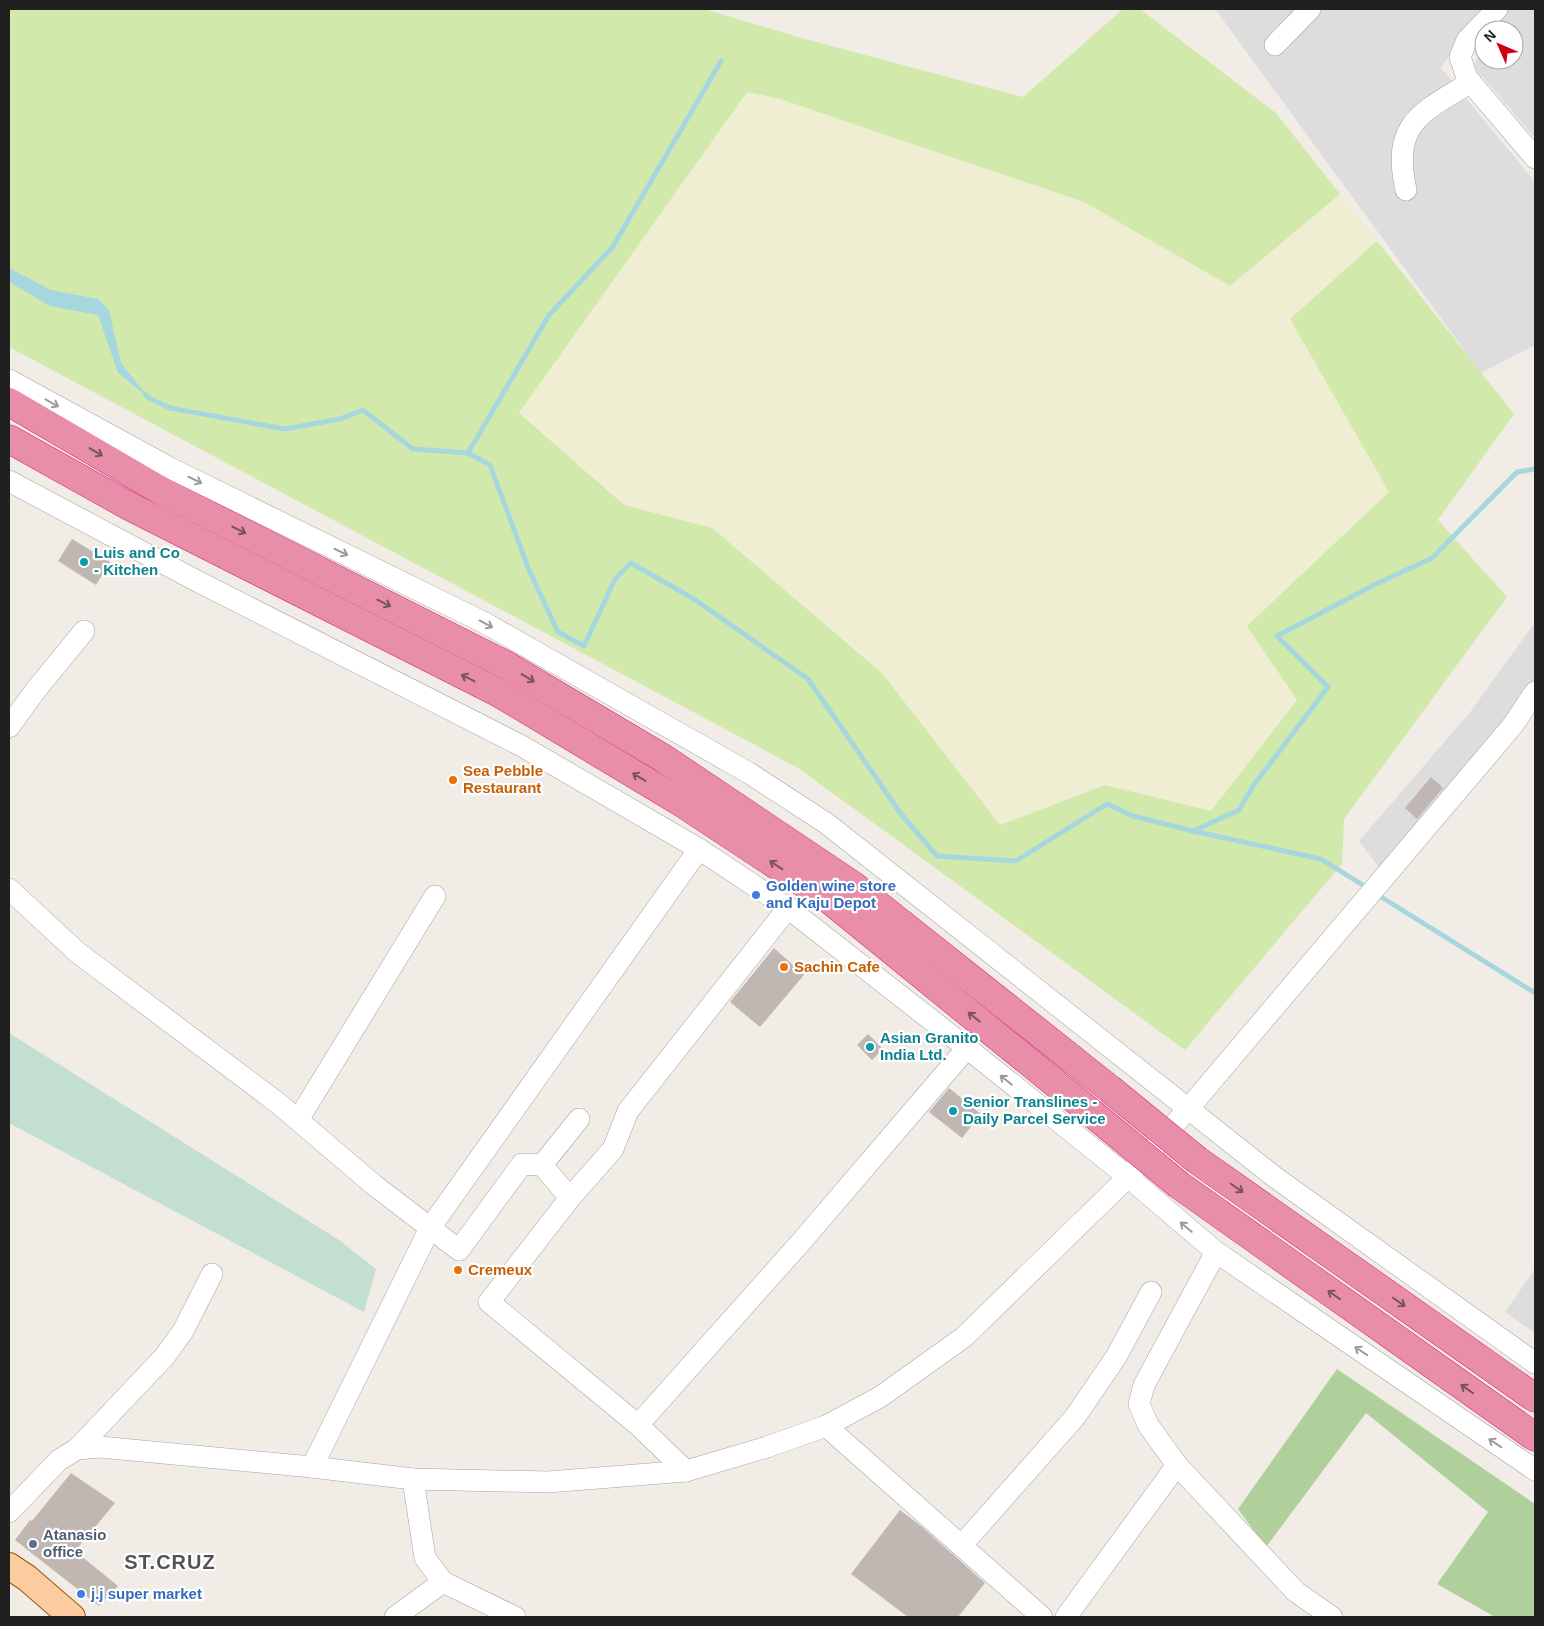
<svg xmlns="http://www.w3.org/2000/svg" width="1544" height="1626" font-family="Arial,sans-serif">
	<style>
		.residential { fill: #dedddd }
		.farmland { fill: #efeed2 }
		.grass { fill: #d1eaac }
		.forest { fill: #b0d09b }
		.wetland { fill: #c3dfcf }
		.water { fill: #a7d7de }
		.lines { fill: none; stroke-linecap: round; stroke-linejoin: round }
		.stream { stroke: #a7d7de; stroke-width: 5 }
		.building { fill: #c1b7b2 }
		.minor-casing { stroke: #a4a4a4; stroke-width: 22 }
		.major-casing { stroke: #9c5900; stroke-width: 28 }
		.highway-casing { stroke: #dc2576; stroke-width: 29 }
		.minor { stroke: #fff; stroke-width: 21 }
		.major { stroke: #fccb9f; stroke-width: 26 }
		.highway { stroke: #e88ea8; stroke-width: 28 }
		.highway-bridge-casing { stroke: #dc2576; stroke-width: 29; stroke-linecap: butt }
		.highway-bridge { stroke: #e88ea8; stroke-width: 28 }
		.oneway { stroke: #9b9b9b }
		.oneway2 { stroke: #7a525d }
		.culture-dot { fill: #0f9aa8; stroke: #fff; stroke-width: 2 }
		.food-dot { fill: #e8710a; stroke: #fff; stroke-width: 2 }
		.shop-dot { fill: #3f7fe0; stroke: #fff; stroke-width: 2 }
		.service-dot { fill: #5c6f8a; stroke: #fff; stroke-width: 2 }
		.labels { text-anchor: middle; stroke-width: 4.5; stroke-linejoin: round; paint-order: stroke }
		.culture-label { font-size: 15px; font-weight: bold; fill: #0d838f; stroke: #fff; text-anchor: start }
		.food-label { font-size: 15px; font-weight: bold; fill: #c56008; stroke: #fff; text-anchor: start }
		.shop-label { font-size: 15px; font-weight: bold; fill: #366cbe; stroke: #fff; text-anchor: start }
		.service-label { font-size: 15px; font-weight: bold; fill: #4e5e75; stroke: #fff; text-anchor: start }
		.district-label { font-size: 20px; font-weight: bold; letter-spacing: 1px; fill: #535353; stroke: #fff }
	</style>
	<rect width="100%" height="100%" fill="#f1ece6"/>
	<g class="residential">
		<polygon points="1215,9 1481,9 1441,68 1535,182 1535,345 1481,373"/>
		<polygon points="1507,9 1535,9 1535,138 1473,66 1484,47 1484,60 1514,60 1514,30 1494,30"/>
		<polygon points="1535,622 1535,679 1522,700 1379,868 1359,841 1471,711"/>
		<polygon points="1535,1269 1535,1333 1505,1312"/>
	</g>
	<polygon class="farmland" points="747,92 780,99 1084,202 1229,286 1340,194 1377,241 1290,319 1389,492 1248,626 1297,700 1211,811 1105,785 1000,825 882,673 712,528 624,505 518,413"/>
	<polygon class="grass" points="9,9 704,9 798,37 1023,97 1123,9 1140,9 1276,113 1340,194 1230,286 1084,202 780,99 747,92 519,413 624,505 712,528 882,673 1000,825 1105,785 1211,811 1297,700 1247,626 1389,492 1290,319 1377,241 1514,414 1438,520 1507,597 1344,819 1342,864 1185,1050 798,768 9,347"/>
	<polygon class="forest" points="1337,1369 1535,1504 1535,1617 1495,1617 1437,1584 1488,1512 1366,1413 1266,1547 1238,1509"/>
	<polygon class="wetland" points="9,1033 339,1240 376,1269 364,1312 9,1123"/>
	<polygon class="water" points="9,268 51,290 98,299 109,310 121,363 149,398 118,373 98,315 50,306 9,282"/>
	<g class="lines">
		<g class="stream">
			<polyline points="146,395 149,398 170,408 285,429 340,419 363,410 413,449 468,453 490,465 529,570 558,632 584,646 615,579 631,563 694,599 808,679 901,814 937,856 1016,861 1107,804 1133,816 1193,831 1321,859 1366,887"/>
			<polyline points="468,453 549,315 612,248 721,61"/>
			<polyline points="1193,831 1239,810 1253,786 1328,687 1277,636 1374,585 1432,558 1517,472 1535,469"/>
			<polyline points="1378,895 1535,993"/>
		</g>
	</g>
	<g class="building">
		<polygon points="72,539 110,562 96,585 58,561"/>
		<polygon points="1431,777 1443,788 1417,819 1405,808"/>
		<polygon points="774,948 804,975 760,1027 730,1002"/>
		<polygon points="868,1034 883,1049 872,1060 857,1045"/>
		<polygon points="949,1088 981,1114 962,1138 929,1112"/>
		<polygon points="71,1473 115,1503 75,1551 118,1586 99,1606 15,1540 30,1520 32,1521"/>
		<polygon points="900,1510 921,1526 985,1583 958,1617 908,1617 851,1574"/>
	</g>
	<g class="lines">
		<g class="minor-casing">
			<g id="minor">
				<polyline points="1497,9 1467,40 1460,57 1467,78 1535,158"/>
				<polyline points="1275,45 1310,9"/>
				<path d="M1406,190c-15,-67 15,-77 65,-108"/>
				<polyline points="9,380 170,468 485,623 749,773 826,823 1276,1178 1535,1363"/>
				<polyline points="9,481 195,580 520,745 699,849 788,908 967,1048 1128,1177 1216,1252 1535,1470"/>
				<polyline points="9,727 35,691 84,631"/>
				<polyline points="9,889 77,952 279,1104 374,1185 459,1250 522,1164 542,1165"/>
				<polyline points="298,1120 435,896"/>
				<polyline points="570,1198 542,1165 579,1119"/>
				<polyline points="1216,1252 1144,1385 1139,1404 1148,1425 1177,1465 1296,1592 1332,1617"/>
				<polyline points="638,1425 489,1302 570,1198 613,1149 628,1111 788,908"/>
				<polyline points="826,1426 1042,1617"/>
				<polyline points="77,1449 165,1356 183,1331 212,1274"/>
				<polyline points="312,1467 430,1228 699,849"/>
				<polyline points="686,1471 638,1425 801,1242 967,1048"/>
				<polyline points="413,1479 425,1558 443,1582 515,1617"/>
				<polyline points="9,1512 59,1460 77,1449 100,1447 312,1467 413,1479 548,1482 686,1471 767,1447 826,1426 880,1397 964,1337 1128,1177 1188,1109 1513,725 1535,692"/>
				<polyline points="961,1546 1075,1417 1116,1357 1151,1292"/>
				<polyline points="395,1617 443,1582"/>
				<polyline points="1066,1617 1177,1465"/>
			</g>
		</g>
		<g class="major-casing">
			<polyline id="major" points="9,1566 27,1578 72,1617"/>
		</g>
		<g class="highway-casing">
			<g id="highway">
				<polyline points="9,402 165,493 506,665 663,758 854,886 1110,1089"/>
				<polyline points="9,439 129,506 499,693 679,801 831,901 1093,1114"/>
				<polyline points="1197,1160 1535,1398"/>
				<polyline points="1179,1185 1535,1437"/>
			</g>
		</g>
		<use href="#minor" class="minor"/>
		<use href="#major" class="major"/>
		<use href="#highway" class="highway"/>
		<g class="highway-bridge-casing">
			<g id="highway-bridge">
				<polyline points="1110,1089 1197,1160"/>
				<polyline points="1093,1114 1179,1185"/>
			</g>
		</g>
		<use href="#highway-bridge" class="highway-bridge"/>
	</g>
	<defs><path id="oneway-shaft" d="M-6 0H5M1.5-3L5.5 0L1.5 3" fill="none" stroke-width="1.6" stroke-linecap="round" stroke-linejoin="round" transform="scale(1.25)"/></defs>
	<g class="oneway">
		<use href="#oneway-shaft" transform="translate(52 403) rotate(29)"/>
		<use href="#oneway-shaft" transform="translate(195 480) rotate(26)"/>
		<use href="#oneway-shaft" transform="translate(341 552) rotate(26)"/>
		<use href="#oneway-shaft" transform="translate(486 624) rotate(28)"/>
		<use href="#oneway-shaft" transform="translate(1006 1080) rotate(-141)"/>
		<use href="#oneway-shaft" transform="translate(1186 1227) rotate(-140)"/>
		<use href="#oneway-shaft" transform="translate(1361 1351) rotate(-146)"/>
		<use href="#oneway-shaft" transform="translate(1495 1443) rotate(-146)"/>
	</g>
	<g class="oneway2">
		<use href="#oneway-shaft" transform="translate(96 452) rotate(31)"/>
		<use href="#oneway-shaft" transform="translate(239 530) rotate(27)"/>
		<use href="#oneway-shaft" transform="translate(384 603) rotate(27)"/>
		<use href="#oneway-shaft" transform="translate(468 678) rotate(-153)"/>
		<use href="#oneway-shaft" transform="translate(528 678) rotate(31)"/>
		<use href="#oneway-shaft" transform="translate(639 777) rotate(-149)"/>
		<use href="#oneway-shaft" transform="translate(776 865) rotate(-147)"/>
		<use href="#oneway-shaft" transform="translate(974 1017) rotate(-141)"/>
		<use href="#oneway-shaft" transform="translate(1237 1188) rotate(35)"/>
		<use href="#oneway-shaft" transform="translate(1334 1295) rotate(-145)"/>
		<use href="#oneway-shaft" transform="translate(1399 1302) rotate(35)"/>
		<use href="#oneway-shaft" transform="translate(1467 1389) rotate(-145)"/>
	</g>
	<g class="culture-dot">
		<circle cx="84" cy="562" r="5"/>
		<circle cx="870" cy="1047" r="5"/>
		<circle cx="953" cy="1111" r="5"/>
	</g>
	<g class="food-dot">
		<circle cx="453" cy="780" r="5"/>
		<circle cx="784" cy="967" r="5"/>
		<circle cx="458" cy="1270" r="5"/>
	</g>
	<g class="shop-dot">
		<circle cx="756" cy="895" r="5"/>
		<circle cx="81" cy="1594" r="5"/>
	</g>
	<circle class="service-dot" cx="33" cy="1544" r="5"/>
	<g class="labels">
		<g class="culture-label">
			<text x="94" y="558">Luis and Co<tspan x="94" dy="17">- Kitchen</tspan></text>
			<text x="880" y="1043">Asian Granito<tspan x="880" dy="17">India Ltd.</tspan></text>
			<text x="963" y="1107">Senior Translines -<tspan x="963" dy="17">Daily Parcel Service</tspan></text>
		</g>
		<g class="food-label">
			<text x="463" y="776">Sea Pebble<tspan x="463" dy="17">Restaurant</tspan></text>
			<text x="794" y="972">Sachin Cafe</text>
			<text x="468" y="1275">Cremeux</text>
		</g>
		<g class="shop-label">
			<text x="766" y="891">Golden wine store<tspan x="766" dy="17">and Kaju Depot</tspan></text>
			<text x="91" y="1599">j.j super market</text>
		</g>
		<g class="service-label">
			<text x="43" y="1540">Atanasio<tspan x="43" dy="17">office</tspan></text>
		</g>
		<g class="district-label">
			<text x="170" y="1569">ST.CRUZ</text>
		</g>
	</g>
	<rect width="1544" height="1626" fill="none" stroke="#202020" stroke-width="20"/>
	<g transform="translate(1499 45) rotate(315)"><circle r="24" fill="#ffffff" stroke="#a6a6a6"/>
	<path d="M0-4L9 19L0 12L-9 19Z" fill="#d00015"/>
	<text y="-8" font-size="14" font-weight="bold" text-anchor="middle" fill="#202020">N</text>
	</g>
</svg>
